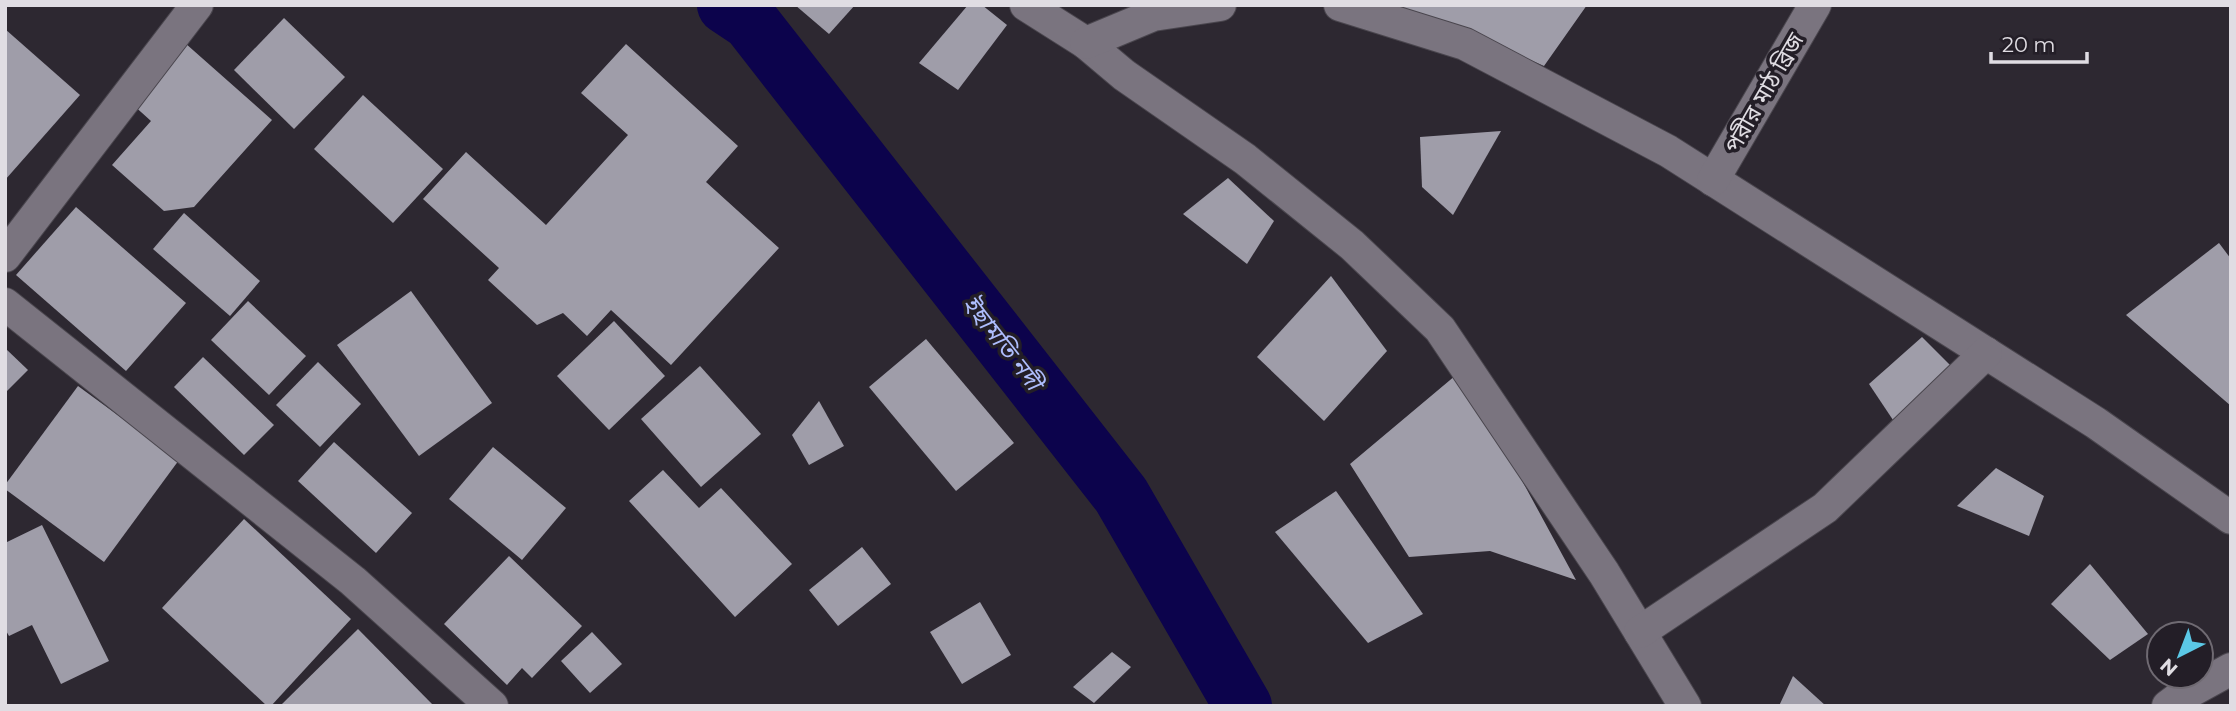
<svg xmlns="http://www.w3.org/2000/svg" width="2236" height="711" font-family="Montserrat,'Noto Sans Bengali',sans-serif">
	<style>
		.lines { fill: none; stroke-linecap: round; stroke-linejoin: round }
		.river { stroke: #0c034c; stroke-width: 58 }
		.building { fill: #9f9da9 }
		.street-casing { stroke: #4a464e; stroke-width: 34 }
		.street { stroke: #7a747f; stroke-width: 32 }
		.labels { text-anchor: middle; stroke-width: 7; stroke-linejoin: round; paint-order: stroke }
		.street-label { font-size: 23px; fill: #e0dde3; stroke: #231e27 }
		.water-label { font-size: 24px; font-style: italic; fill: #aebdfc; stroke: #231e27 }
	</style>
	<rect width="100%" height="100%" fill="#2d2831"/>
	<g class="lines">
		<polyline class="river" points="726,5 750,21 1121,495 1243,706"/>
	</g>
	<g class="building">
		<polygon points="795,5 855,5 829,34"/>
		<polygon points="968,5 982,5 1007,25 958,90 919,63"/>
		<polygon points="1381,5 1587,5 1544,66 1447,23"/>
		<polygon points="284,18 345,77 294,129 234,70"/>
		<polygon points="5,29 80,95 5,180"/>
		<polygon points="185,43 272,120 194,207 164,211 112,165 151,121 131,103"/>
		<polygon points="626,44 738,146 706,182 779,248 671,365 611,310 587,336 563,313 537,325 488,280 499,268 423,199 466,152 546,225 628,135 581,93"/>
		<polygon points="363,95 443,169 393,223 314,149"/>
		<polygon points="1501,131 1453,215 1422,187 1420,137"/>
		<polygon points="1228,178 1274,221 1247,264 1183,214"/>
		<polygon points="76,207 186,303 126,371 16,275"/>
		<polygon points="184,213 260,281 230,316 153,249"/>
		<polygon points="2219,243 2231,259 2231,406 2126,315"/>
		<polygon points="1331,276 1387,351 1324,421 1257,357"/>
		<polygon points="411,291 492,403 419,456 337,345"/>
		<polygon points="248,301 306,356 269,395 211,340"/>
		<polygon points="614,321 665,376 609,430 557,376"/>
		<polygon points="1922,337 1954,369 1893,420 1869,384"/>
		<polygon points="926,339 1014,443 956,491 869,387"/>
		<polygon points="5,348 28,370 5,393"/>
		<polygon points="203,357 274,425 244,455 174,387"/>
		<polygon points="318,362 361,404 320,447 276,405"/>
		<polygon points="700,366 761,434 701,487 641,419"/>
		<polygon points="1462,370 1576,580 1490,551 1409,557 1350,464"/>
		<polygon points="78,386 179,460 104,562 5,489 5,485"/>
		<polygon points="819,401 844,446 809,465 792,435"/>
		<polygon points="334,442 412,513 376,553 298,481"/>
		<polygon points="493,447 566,508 522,560 449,499"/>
		<polygon points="1996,468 2044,496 2029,536 1957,506"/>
		<polygon points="663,470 699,508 721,488 792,564 735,617 629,501"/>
		<polygon points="1336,491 1423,614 1368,643 1275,532"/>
		<polygon points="244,519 351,619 271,706 267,706 162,608"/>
		<polygon points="42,525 109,661 61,684 32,625 9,636 5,629 5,543"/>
		<polygon points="862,547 891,584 838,626 809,590"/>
		<polygon points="509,556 582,626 532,678 522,668 507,685 444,624"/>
		<polygon points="2090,564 2148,634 2110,660 2051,604"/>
		<polygon points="980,602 1011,655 962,684 930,632"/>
		<polygon points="358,629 434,706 280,706"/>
		<polygon points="592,632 622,664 590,693 561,661"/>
		<polygon points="1112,652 1131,667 1094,703 1073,687"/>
		<polygon points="1793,676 1826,706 1779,706"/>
	</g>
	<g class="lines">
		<g class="street-casing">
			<g id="street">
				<polyline points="1026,5 1086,43 1124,75 1245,159 1352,245 1440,329 1604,573 1685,706"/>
				<polyline points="1340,5 1465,44 1668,151 2096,423 2231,518"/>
				<polyline points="1086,43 1153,15 1220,5"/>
				<polyline points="1713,180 1815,5"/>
				<polyline points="5,256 197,5"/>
				<polyline points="5,304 353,581 492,706"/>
				<polyline points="1640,632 1825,508 1986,353"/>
				<polyline points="2168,706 2180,697 2231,669"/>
			</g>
		</g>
		<use href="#street" class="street"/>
	</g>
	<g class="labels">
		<g class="street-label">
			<text transform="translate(1764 93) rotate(-60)" y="8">পরীর মাঠ ব্রিজ</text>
		</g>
		<g class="water-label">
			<text transform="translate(1002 343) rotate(52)" y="8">ইছামতি নদী</text>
		</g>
	</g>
	<rect width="2236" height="711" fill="none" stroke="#e0dde3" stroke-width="14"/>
	<g transform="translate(2180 655) rotate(222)"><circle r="33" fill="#231e27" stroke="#6f6a72" stroke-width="2"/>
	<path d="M0-5L12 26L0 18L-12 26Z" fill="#5bc8e6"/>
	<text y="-10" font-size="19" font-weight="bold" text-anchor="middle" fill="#e0dde3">N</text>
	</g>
	<path d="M1991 52v10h96v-10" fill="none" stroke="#e0dde3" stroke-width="3.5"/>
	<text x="2002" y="52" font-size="21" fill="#e0dde3" stroke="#231e27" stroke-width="5" paint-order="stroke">20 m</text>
</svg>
